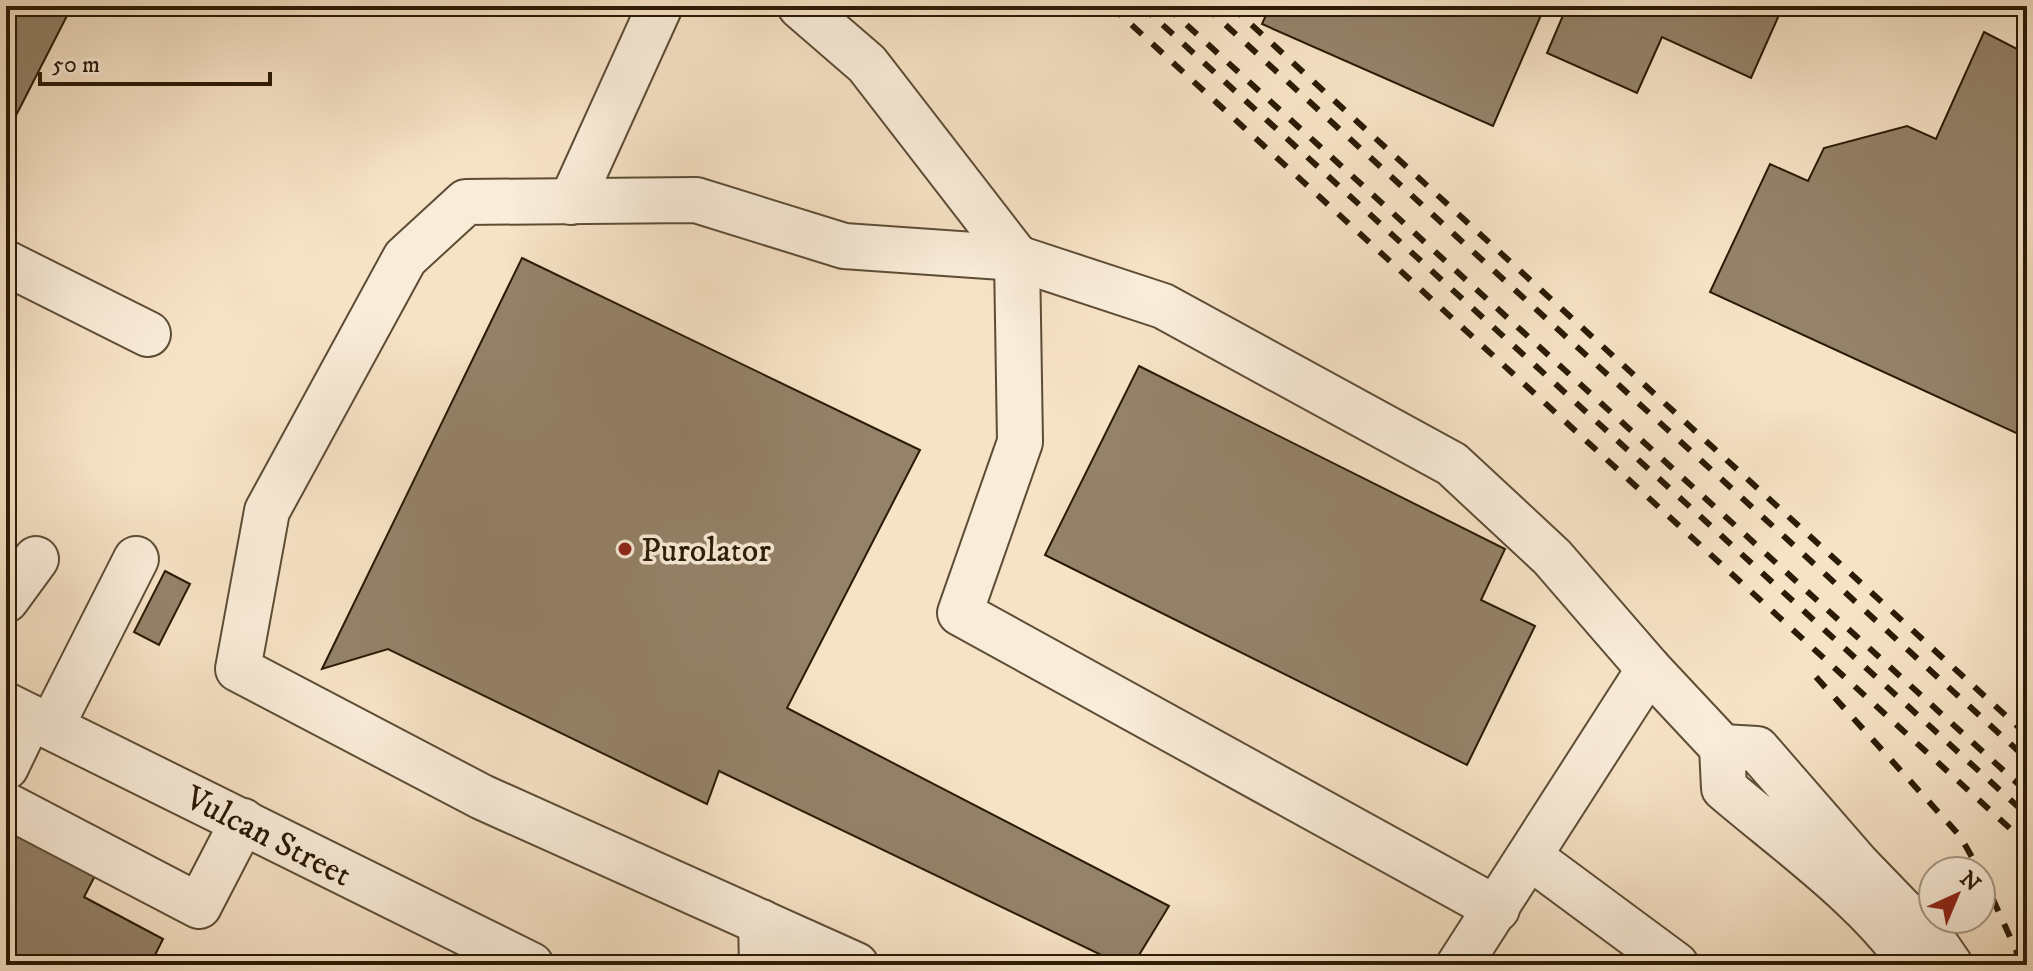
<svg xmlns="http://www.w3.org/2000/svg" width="2033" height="971" font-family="'IM FELL DW Pica',serif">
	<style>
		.building { fill: #948269; stroke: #2a1b05; stroke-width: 2 }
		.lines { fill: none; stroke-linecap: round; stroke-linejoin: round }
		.minor-casing { stroke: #5d4d35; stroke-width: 48 }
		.minor { stroke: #f9ecd9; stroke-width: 44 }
		.rail { stroke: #2a1b05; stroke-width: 6; stroke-dasharray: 14 14; stroke-linecap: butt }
		.poi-dot { fill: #8f2418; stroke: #f9ecd9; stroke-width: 3 }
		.labels { text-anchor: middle; stroke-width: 7; stroke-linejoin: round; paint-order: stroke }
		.poi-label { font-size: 34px; fill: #2a1b05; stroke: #f9ecd9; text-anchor: start }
		.street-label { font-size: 34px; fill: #2a1b05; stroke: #f9ecd9 }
	</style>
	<rect width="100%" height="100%" fill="#f6e2c5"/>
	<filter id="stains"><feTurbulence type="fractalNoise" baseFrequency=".0025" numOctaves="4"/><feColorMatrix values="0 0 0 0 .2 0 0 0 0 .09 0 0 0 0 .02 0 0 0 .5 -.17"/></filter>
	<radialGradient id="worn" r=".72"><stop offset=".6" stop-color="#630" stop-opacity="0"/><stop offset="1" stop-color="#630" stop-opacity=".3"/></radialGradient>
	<g class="building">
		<polygon points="6,6 72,6 6,135"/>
		<polygon points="1270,6 1545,6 1493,126 1262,24"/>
		<polygon points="1567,6 1783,6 1751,78 1662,37 1637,93 1547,53"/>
		<polygon points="1984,32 2027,54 2027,438 1710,292 1770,164 1808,181 1824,148 1907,126 1936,139"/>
		<polygon points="522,258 920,450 787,708 1169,906 1133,965 1122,965 719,771 707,804 388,649 322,669"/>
		<polygon points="1139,366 1505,549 1481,600 1535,626 1467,765 1045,555"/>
		<polygon points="165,571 190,584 159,645 134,632"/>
		<polygon points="6,822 98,870 84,897 163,939 150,965 6,965"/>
	</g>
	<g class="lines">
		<g class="minor-casing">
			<g id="minor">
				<polyline points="800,6 867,64 1017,258 1020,442 960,613 1497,909"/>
				<polyline points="571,202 660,6"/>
				<polyline points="6,263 148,334"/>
				<polyline points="6,600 36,559"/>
				<polyline points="6,705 531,965"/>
				<polyline points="51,727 136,559"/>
				<polyline points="6,767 30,717"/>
				<polyline points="6,805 199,906 243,821"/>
				<polyline points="1530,857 1676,965"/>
				<polyline points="761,922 762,965"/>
				<polyline points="856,965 482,797 238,669 267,511 405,258 466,202 696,200 844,246 1017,258 1163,306 1452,464 1552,557 1649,669 1722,747"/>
				<polyline points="1459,965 1649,669"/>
				<path d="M1912,965c-41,-64 -130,-127 -188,-177l-2,-41 35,2 100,115 82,85 11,16"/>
			</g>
		</g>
		<use href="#minor" class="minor"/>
		<g class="rail">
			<polyline points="1111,6 2027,844"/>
			<polyline points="1142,6 2027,815"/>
			<polyline points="1166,6 2027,792"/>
			<polyline points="1205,6 2027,759"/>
			<polyline points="1231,6 2027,735"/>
			<polyline points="1816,677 1960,836 1980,871"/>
			<polyline points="1981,873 2016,950 2020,965"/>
		</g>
	</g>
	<circle class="poi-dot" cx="625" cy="549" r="8"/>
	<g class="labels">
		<g class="poi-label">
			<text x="641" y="561">Purolator</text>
		</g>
		<g class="street-label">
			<text transform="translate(269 835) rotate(27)" y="12">Vulcan Street</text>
		</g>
	</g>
	<rect width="2033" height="971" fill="none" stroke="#f6e2c5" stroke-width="32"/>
	<rect x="8" y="8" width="2017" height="955" fill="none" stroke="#2a1b05" stroke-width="4"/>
	<rect x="16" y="16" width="2001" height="939" fill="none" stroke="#2a1b05" stroke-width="2"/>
	<g transform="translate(1957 895) rotate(44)"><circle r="38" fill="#f9ecd9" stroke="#a69884" stroke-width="2"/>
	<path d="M0-6L14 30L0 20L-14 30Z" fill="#8f2418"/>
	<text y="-12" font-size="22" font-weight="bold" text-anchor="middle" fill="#2a1b05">N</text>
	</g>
	<path d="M40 72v12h230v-12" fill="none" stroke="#2a1b05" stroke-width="4"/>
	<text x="52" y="72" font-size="24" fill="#2a1b05" stroke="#f9ecd9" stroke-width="6" paint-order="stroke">50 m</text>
	<rect width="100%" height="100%" filter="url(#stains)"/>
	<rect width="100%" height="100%" fill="url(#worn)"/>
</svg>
